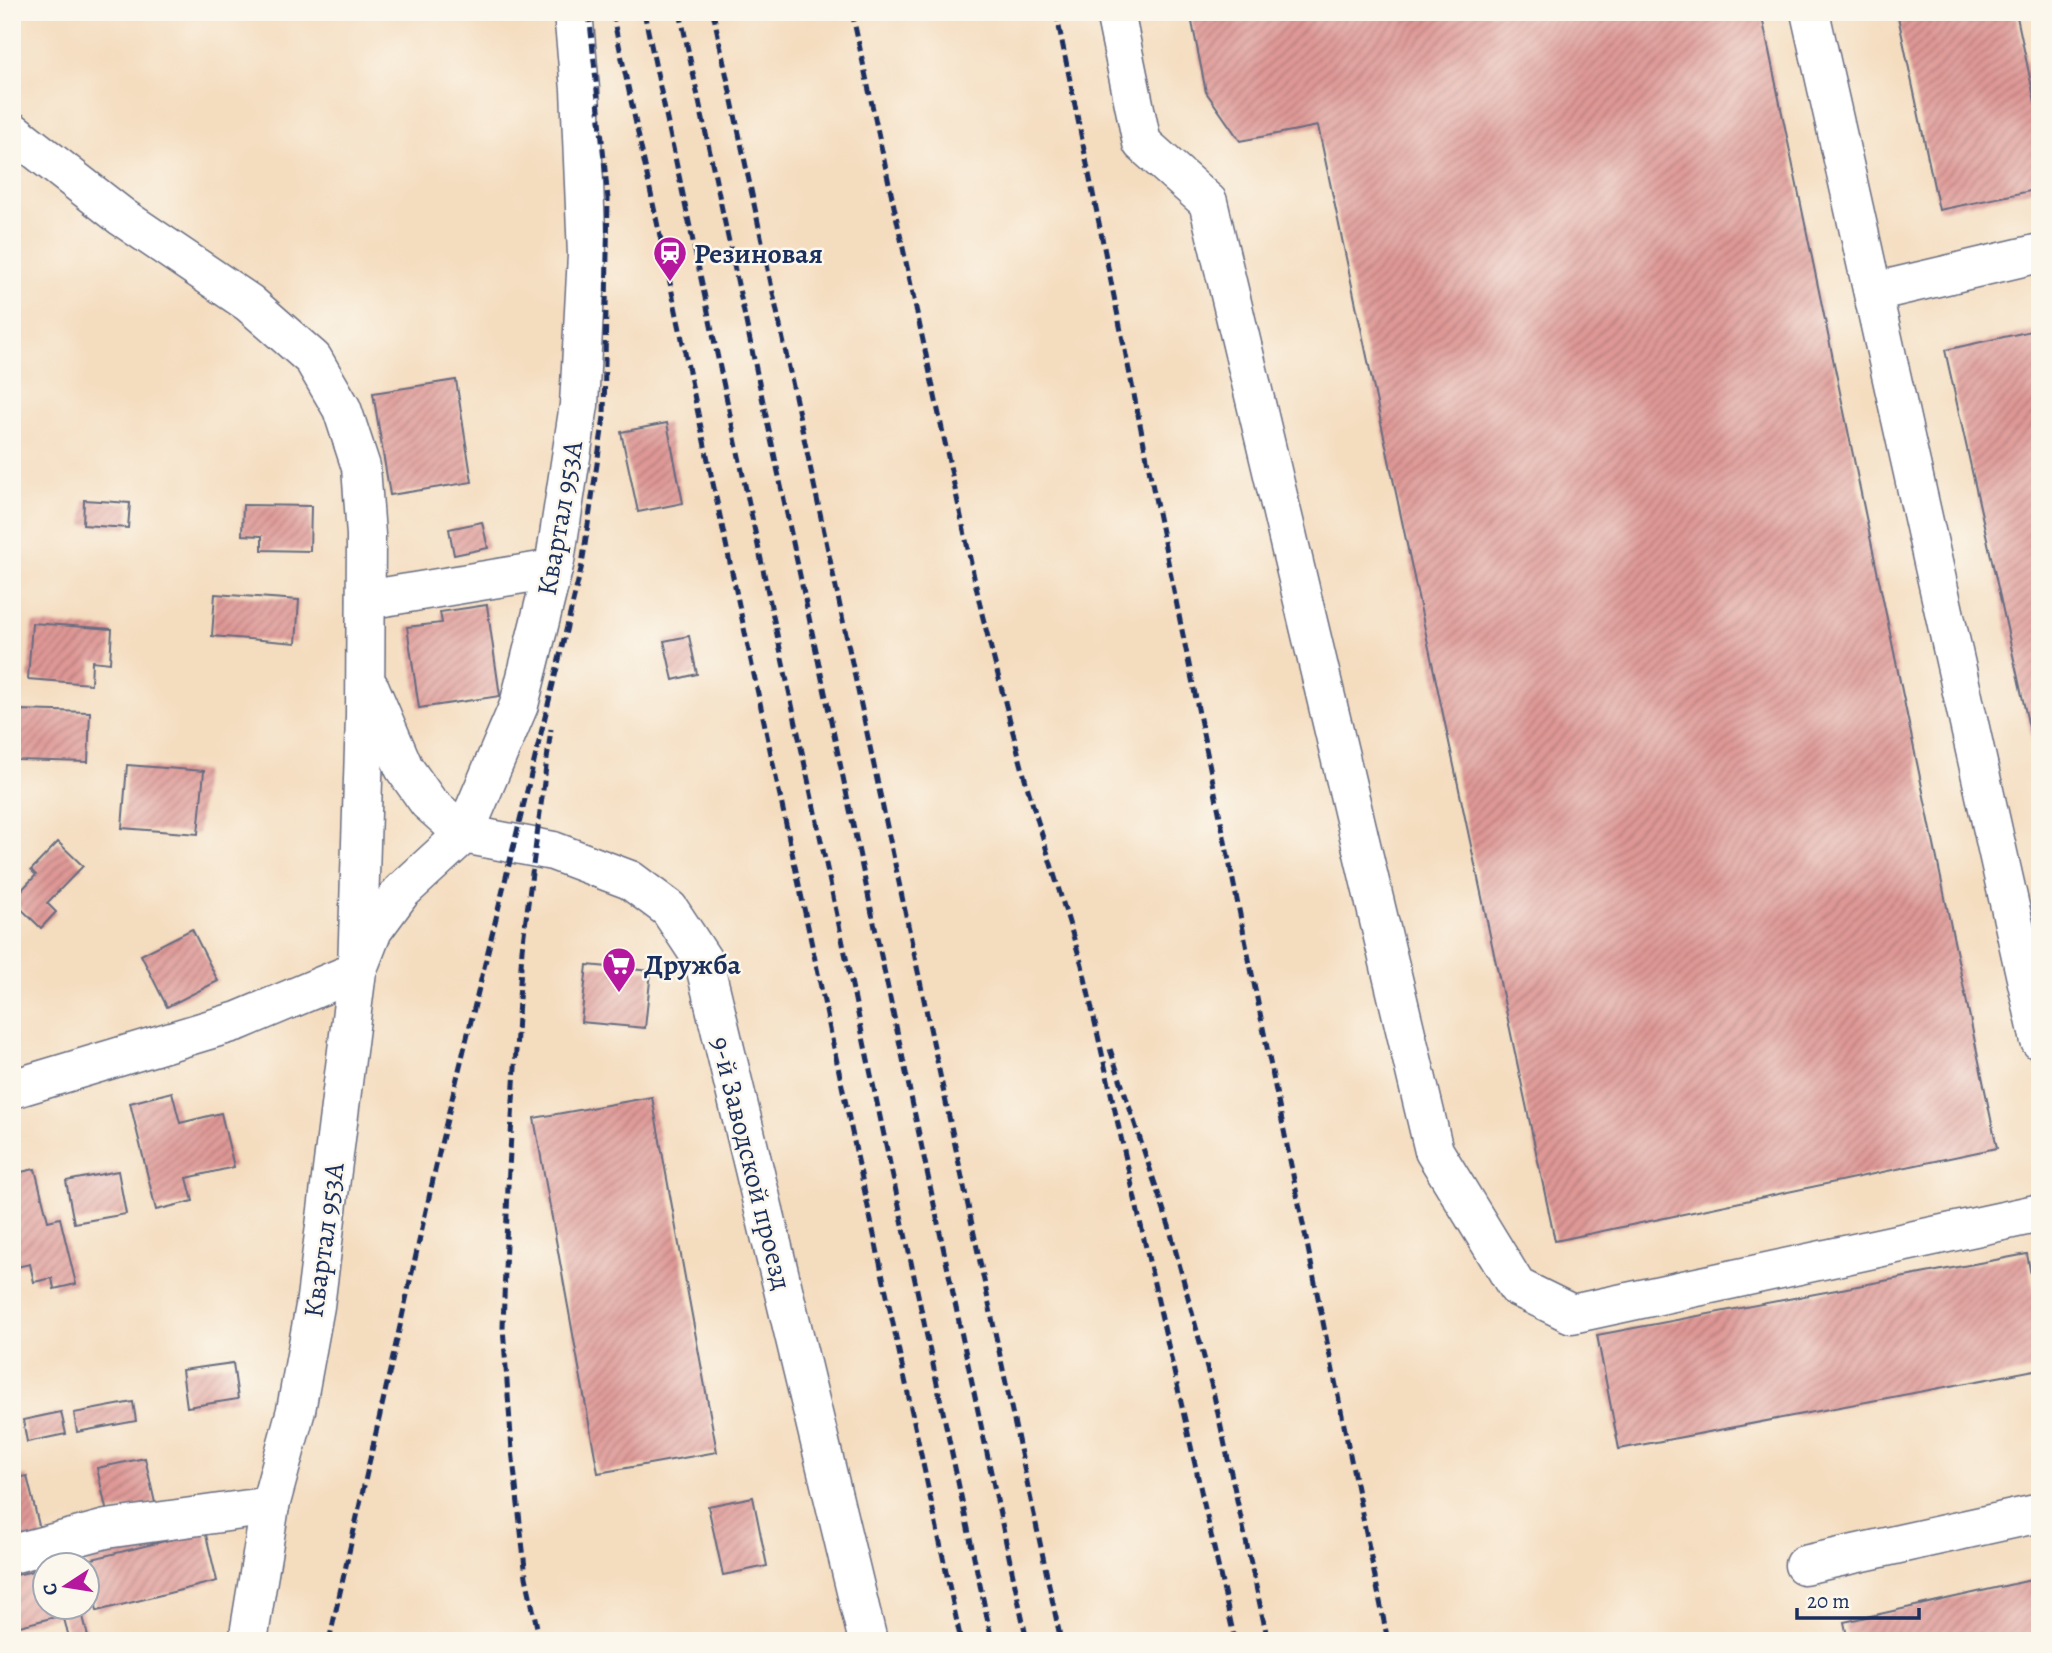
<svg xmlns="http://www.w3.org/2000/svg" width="2052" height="1653" font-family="Alegreya,serif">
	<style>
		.building { fill: url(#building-hatch) }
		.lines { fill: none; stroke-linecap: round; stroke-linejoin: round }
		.minor-casing { stroke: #676c80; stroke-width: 41 }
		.minor { stroke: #fff; stroke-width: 38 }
		.rail { stroke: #1b2f5e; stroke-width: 5; stroke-dasharray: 10 5; stroke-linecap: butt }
		.labels { text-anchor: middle; stroke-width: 5; stroke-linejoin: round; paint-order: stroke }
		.poi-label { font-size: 28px; font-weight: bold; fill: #1b2f5e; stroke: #fbf7ec; text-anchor: start }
		.street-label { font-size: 28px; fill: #1b2f5e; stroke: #fbf7ec }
	</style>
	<defs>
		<pattern id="building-hatch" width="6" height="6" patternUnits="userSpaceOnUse" patternTransform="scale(1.75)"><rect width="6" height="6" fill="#df9895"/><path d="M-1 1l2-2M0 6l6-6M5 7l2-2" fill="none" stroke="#b47c7d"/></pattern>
	</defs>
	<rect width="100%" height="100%" fill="#fbf7ec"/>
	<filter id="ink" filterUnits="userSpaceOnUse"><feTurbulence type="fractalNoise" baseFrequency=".0143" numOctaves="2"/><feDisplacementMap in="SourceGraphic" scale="14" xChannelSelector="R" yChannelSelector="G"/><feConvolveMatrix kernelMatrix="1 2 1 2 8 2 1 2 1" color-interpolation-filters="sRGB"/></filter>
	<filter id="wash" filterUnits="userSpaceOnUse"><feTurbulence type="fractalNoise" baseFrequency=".00686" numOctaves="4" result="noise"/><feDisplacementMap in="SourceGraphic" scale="28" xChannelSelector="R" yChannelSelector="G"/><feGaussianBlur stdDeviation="1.57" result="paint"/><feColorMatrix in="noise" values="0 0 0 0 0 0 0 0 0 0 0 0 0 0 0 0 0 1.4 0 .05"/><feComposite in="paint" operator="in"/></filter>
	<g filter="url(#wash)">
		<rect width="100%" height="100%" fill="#f4dcbe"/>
		<g id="blocks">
			<g class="building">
				<polygon points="1190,12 1761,12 1997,1148 1555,1241 1318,126 1240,141 1206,92"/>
				<polygon points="1897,12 2016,12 2040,125 2040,189 1939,210"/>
				<polygon points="2040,329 2040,772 2039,772 1945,350"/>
				<polygon points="456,380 472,482 390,495 373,393"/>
				<polygon points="667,423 683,503 638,512 621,432"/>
				<polygon points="84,500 130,503 128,528 83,525"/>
				<polygon points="243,505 311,506 310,551 262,550 262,536 242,535"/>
				<polygon points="482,522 488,548 454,555 449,529"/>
				<polygon points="215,594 299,600 296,643 212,636"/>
				<polygon points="487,605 500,696 419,708 407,627 442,623 440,612"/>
				<polygon points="32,623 112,629 110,663 92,661 91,684 28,679"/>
				<polygon points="689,636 697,674 673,680 664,641"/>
				<polygon points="18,710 90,712 88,762 17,760"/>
				<polygon points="127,765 204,771 198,834 122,828"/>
				<polygon points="58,842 83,866 47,903 56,912 41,928 12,900 36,875 31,870"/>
				<polygon points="192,929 218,981 167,1007 141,955"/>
				<polygon points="587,965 651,971 645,1028 581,1022"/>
				<polygon points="172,1092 180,1123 221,1113 234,1167 187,1178 193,1201 156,1210 130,1103"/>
				<polygon points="652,1097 717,1452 598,1473 534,1118"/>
				<polygon points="35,1169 48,1221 60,1218 76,1284 54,1289 52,1278 34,1282 30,1264 12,1268 12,1174"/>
				<polygon points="118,1171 126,1214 74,1223 66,1181"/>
				<polygon points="2027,1254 2040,1323 2040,1369 1619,1449 1597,1335"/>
				<polygon points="233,1363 238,1399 187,1407 182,1370"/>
				<polygon points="133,1402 136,1421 77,1432 74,1413"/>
				<polygon points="61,1412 66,1434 27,1442 23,1420"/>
				<polygon points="145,1458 155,1503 107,1513 97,1468"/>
				<polygon points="27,1476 42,1538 12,1545 12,1479"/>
				<polygon points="753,1497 767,1566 723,1575 708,1506"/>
				<polygon points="205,1531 217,1581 97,1611 88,1566 84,1561"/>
				<polygon points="46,1568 46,1608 81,1608 89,1641 70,1641 63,1615 12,1628 12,1576"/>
				<polygon points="2040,1578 2040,1641 1848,1641 1844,1622"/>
			</g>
		</g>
	</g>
	<g filter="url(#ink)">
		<use href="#blocks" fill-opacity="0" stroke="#676c80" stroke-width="2"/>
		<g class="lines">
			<g class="minor-casing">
				<g id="minor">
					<polyline points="1115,12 1142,143 1208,202 1434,1151 1517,1287 1572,1314 2040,1213"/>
					<polyline points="1810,12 2040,1041"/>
					<polyline points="12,131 122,217 249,303 313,359 342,409 361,467 366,535 365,716 357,971 238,1021 12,1089"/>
					<polyline points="1874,292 2040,253"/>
					<polyline points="366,600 553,569"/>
					<polyline points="370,688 404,768 428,802 464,834 553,851 630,880 669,909 704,962 868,1641"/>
					<polyline points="12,1554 106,1529 270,1506"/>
					<polyline points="1804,1565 2040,1513"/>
					<polyline points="248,1641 270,1506 296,1410 315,1306 357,971 373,930 401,892 464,834 519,705 555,561 579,405 587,255 580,89 573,12"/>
				</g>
			</g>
			<use href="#minor" class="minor"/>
			<g class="rail">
				<polyline points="612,12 961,1641"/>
				<polyline points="644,12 992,1641"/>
				<polyline points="680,12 1027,1641"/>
				<polyline points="713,12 1061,1641"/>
				<polyline points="852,12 982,614 1027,786 1082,965 1235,1641"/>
				<polyline points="1056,12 1388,1641"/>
				<polyline points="1110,1049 1169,1226 1213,1391 1268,1641"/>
				<polyline points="329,1641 441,1144 582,565 604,417 608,199 589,12"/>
				<polyline points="540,1641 526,1577 512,1450 503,1327 508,1186 522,949 551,729"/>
			</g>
		</g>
	</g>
	<defs>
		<g id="station-pin" transform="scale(1.75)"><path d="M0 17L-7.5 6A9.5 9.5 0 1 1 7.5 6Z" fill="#b5179e" stroke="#fbf7ec"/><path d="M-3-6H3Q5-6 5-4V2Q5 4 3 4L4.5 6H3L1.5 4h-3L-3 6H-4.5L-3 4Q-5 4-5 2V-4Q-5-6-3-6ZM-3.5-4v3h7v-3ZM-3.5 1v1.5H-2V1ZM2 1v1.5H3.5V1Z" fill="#fff"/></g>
		<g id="supermarket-pin" transform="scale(1.75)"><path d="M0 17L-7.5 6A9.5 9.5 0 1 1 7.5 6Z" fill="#b5179e" stroke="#fbf7ec"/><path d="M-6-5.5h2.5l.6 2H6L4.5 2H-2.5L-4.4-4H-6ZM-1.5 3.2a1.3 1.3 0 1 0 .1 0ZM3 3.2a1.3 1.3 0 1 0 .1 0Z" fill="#fff"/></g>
	</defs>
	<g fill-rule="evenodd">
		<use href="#station-pin" x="670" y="253"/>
		<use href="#supermarket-pin" x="619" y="964"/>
	</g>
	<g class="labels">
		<g class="poi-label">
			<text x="694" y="263">Резиновая</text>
			<text x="644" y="974">Дружба</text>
		</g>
		<g class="street-label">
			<text transform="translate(559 518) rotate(-80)" y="10">Квартал 953А</text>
			<text transform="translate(752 1163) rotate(76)" y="10">9-й Заводской проезд</text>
			<text transform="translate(323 1240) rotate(-82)" y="10">Квартал 953А</text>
		</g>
	</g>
	<rect width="2052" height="1653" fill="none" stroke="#fbf7ec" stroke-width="42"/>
	<g transform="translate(66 1586) rotate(258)"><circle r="33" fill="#fbf7ec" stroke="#a1a7b3" stroke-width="2"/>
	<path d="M0-5L12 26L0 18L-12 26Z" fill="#b5179e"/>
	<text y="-10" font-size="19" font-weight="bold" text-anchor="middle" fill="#1b2f5e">С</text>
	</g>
	<path d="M1797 1608v10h122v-10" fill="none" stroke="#1b2f5e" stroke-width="3.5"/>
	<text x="1807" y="1608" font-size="21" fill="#1b2f5e" stroke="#fbf7ec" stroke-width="5" paint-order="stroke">20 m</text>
</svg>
